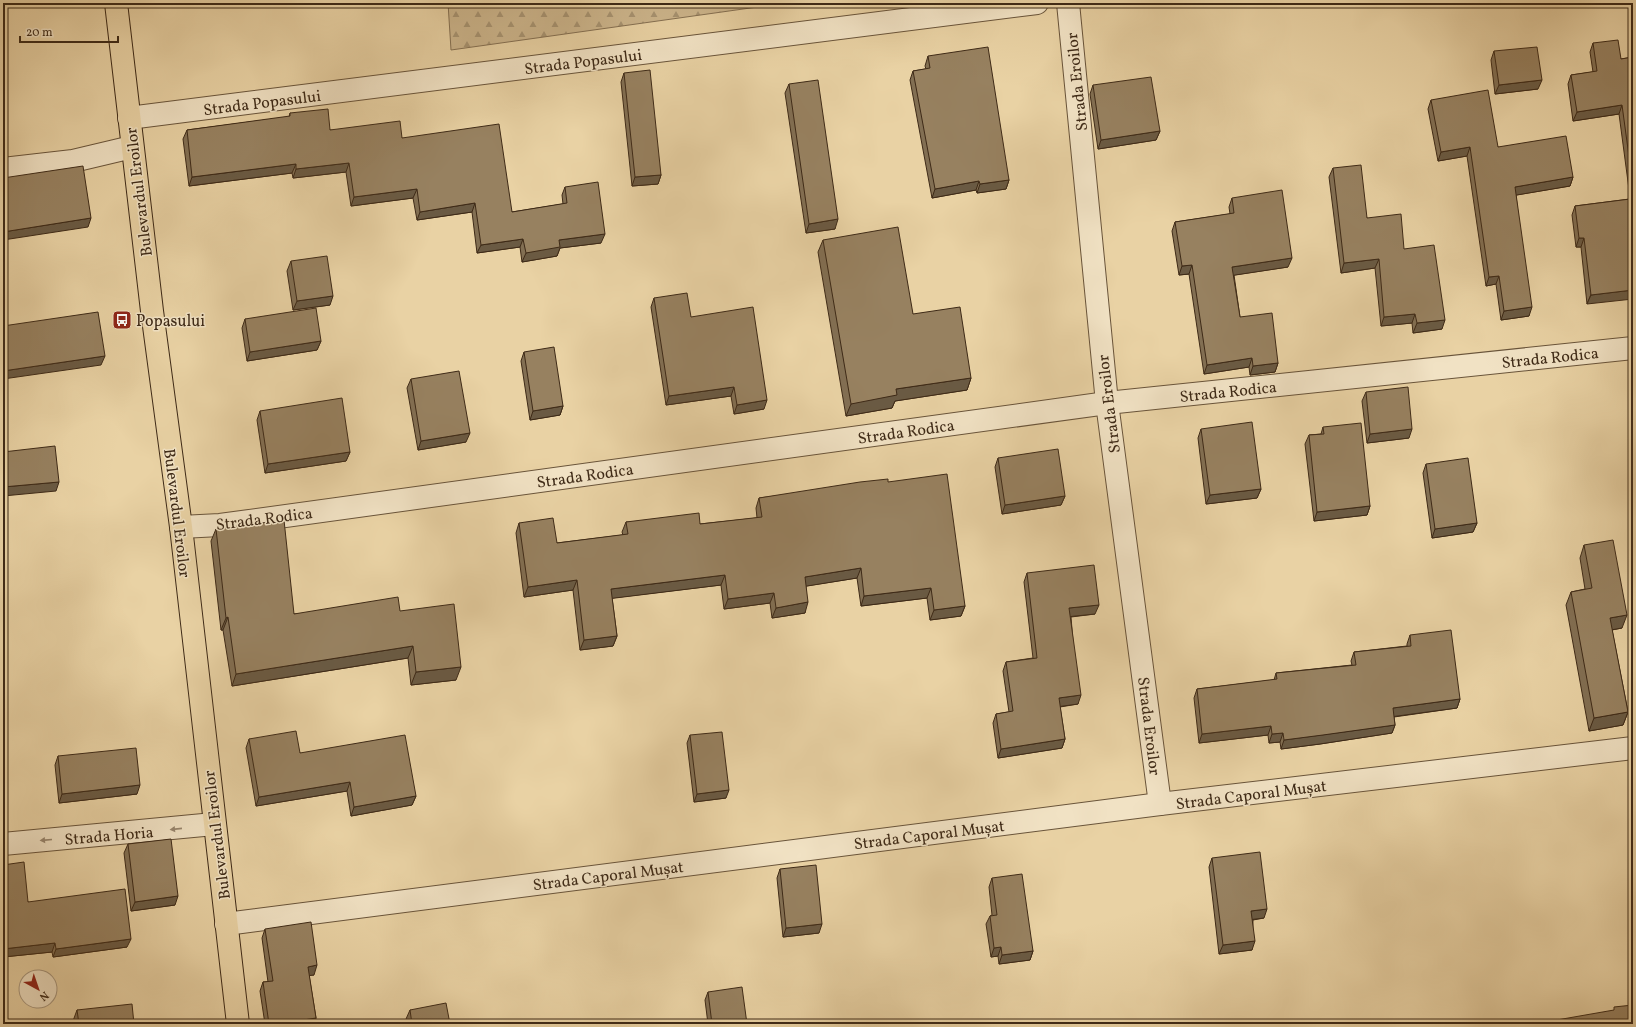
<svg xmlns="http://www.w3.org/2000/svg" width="1636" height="1027" font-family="Vollkorn,serif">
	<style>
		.forest { fill: url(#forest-firs); stroke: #857052 }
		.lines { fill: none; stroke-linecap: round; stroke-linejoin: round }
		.minor-casing { stroke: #69543a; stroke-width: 24 }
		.major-casing { stroke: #3e2a17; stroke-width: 24 }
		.minor { stroke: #f1e2c4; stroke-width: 22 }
		.major { stroke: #e9d2a4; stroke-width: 22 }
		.wall { fill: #826f53; stroke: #3e2a17 }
		.shaded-wall { fill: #6a5a43; stroke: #3e2a17 }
		.building { fill: #978160; stroke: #3e2a17 }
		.oneway { fill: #98866e }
		.labels { text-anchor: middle; stroke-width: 3; stroke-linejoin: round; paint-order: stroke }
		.street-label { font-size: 16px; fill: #3e2a17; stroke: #f1e2c4 }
		.poi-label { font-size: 16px; fill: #3e2a17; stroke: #f1e2c4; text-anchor: start }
	</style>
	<defs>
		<pattern id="forest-firs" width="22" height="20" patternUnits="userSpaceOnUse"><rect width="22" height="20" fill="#ccb58c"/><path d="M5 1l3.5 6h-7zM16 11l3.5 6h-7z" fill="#a79371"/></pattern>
	</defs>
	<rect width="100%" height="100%" fill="#e9d2a4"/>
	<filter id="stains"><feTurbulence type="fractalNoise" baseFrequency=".005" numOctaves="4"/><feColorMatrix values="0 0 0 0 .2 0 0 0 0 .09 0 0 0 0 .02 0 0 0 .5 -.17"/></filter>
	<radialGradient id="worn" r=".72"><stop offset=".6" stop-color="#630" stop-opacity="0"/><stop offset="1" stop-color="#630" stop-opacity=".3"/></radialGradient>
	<polygon class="forest" points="448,3 786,3 451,50"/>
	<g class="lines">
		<g class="minor-casing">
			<g id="minor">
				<polyline points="1068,3 1107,403 1160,804"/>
				<polyline points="129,118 1037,3"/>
				<polyline points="3,169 73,161 132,147"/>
				<polyline points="181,527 220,525 1107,403 1633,348"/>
				<polyline points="3,844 214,824"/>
				<polyline points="226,924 1160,804 1633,748"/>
			</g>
		</g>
		<g class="major-casing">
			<polyline id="major" points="116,3 152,311 181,527 238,1024"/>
		</g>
		<use href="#minor" class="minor"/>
		<use href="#major" class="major"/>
	</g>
	<g class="wall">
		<polygon points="1593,43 1621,59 1633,57 1633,212 1632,212 1619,114 1573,121 1568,84 1571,75 1593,72 1590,52"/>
		<polygon points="1494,51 1538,89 1495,94 1491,60"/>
		<polygon points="928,56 1009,180 1006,189 977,193 976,190 932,198 910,80 913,71 926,69 925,66"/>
		<polygon points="624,73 661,175 658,184 632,186 621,82"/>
		<polygon points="789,84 835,229 806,233 785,93"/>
		<polygon points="1093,85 1160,131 1156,140 1098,149 1090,94"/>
		<polygon points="1431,100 1498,147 1573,177 1570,186 1516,195 1529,316 1501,320 1496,284 1486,286 1467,156 1438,161 1428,109"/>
		<polygon points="290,113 330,130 402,138 512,212 563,204 562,195 565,187 601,243 560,248 557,256 522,262 520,247 477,253 472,212 417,220 413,198 351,206 346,172 293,178 292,173 189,186 183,139 187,130 289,117"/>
		<polygon points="1333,168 1367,218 1404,249 1442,329 1413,333 1412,323 1381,326 1375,268 1341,273 1329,177"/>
		<polygon points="1232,198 1288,267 1234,275 1240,317 1278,363 1275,372 1250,375 1249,367 1204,374 1189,274 1179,275 1172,231 1175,222 1230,214 1229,207"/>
		<polygon points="1630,199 1587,304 1581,247 1576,247 1572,215 1575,206"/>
		<polygon points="823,240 913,314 971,378 967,390 895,401 892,408 846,416 818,252"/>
		<polygon points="291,261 330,305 293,310 287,271"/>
		<polygon points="654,298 691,317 764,409 734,414 731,396 666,405 651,307"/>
		<polygon points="245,319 321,341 317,350 247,361 242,328"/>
		<polygon points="524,352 563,406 560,415 530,420 521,361"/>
		<polygon points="411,379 466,442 418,450 407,388"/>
		<polygon points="1366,392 1409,438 1367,443 1362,401"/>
		<polygon points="260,411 350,452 346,461 265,473 257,420"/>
		<polygon points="1323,427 1370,506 1367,515 1314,521 1305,444 1309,435 1321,434"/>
		<polygon points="1201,429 1261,489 1257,498 1206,504 1198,438"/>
		<polygon points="998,458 1065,496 1061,505 1002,514 995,467"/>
		<polygon points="1426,464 1477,523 1473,532 1432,538 1423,473"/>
		<polygon points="888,482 965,606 961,616 930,620 927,598 861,606 857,578 806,586 805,613 772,618 770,603 724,609 721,585 612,598 617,636 613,646 580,650 573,590 524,597 516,533 519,523 557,543 623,535 622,532 626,522 700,524 757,518 756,508 759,498"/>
		<polygon points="216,529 294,614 400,611 456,680 411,685 408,658 232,686 223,630 221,630 211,541"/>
		<polygon points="1584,545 1622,628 1612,630 1628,712 1623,725 1589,731 1566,605 1571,592 1585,589 1580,558"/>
		<polygon points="1027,573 1095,614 1071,617 1078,704 1060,707 1065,739 1062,748 998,758 993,723 996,714 1009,712 1003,671 1006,662 1033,658 1024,582"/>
		<polygon points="1410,635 1460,699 1457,708 1394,717 1395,725 1392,733 1320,744 1281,749 1280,742 1269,743 1268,735 1199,743 1194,698 1197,689 1274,680 1276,673 1352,665 1351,661 1354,652 1407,646 1407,644"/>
		<polygon points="690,735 726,798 694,802 687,743"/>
		<polygon points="249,739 300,753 416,796 412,805 351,816 347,791 256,806 246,748"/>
		<polygon points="58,756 137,794 59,803 55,765"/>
		<polygon points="128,844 175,905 131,911 124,853"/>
		<polygon points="1212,858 1264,918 1253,920 1252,950 1219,954 1209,867"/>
		<polygon points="3,865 28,902 127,947 53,957 52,952 3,957"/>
		<polygon points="780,869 819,933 783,937 777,878"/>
		<polygon points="992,878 1033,951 1030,960 999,964 998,956 991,957 986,924 990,916 992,915 989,887"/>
		<polygon points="265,929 314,975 309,975 316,1018 314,1024 265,1024 260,991 263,982 268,982 262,938"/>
		<polygon points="708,992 747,1024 708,1024 705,1000"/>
		<polygon points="77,1010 134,1024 74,1024 73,1021"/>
		<polygon points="410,1010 450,1024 407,1024 406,1019"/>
	</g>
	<g class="shaded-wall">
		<polygon points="1542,80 1538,89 1495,94 1499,85"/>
		<polygon points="1622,105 1619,114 1573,121 1577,112"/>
		<polygon points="1160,131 1156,140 1098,149 1101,140"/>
		<polygon points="1470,147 1467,156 1438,161 1441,152"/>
		<polygon points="349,163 346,172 293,178 296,169"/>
		<polygon points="296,164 292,173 189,186 192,177"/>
		<polygon points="661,175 658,184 632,186 635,177"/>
		<polygon points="1573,177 1570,186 1511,196 1515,187"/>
		<polygon points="1009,180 1006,189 977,193 980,184"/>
		<polygon points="979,181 976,190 932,198 935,189"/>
		<polygon points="417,189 413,198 351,206 354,197"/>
		<polygon points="475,203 472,212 417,220 420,212"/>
		<polygon points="91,218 88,227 3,240 3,232"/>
		<polygon points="838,219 835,229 806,233 809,224"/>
		<polygon points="605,234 601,243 560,248 557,256 522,262 526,253 559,240"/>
		<polygon points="1579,238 1584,238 1581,247 1576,247"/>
		<polygon points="523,239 520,247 477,253 481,245"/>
		<polygon points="1292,258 1288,267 1229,276 1232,267"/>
		<polygon points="1379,259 1375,268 1341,273 1344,263"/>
		<polygon points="1192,265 1189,274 1179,275 1182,266"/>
		<polygon points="1499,276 1496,284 1486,286 1489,277"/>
		<polygon points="1633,290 1633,299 1587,304 1591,295"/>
		<polygon points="333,296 330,305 293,310 297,301"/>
		<polygon points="1532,307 1529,316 1501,320 1504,311"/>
		<polygon points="1415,314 1412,323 1381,326 1384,317"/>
		<polygon points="1445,320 1442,329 1413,333 1417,323"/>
		<polygon points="321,341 317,350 247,361 250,352"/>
		<polygon points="105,356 101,365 3,379 3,371"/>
		<polygon points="1252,358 1249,367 1204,374 1207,365"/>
		<polygon points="1278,363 1275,372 1250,375 1253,366"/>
		<polygon points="971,378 967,390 895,401 892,408 846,416 851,404 896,389"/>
		<polygon points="734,387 731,396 666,405 669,396"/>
		<polygon points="767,400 764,409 734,414 737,405"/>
		<polygon points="563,406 560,415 530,420 533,411"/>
		<polygon points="1412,429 1409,438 1367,443 1370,434"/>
		<polygon points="470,433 466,442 418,450 421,441"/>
		<polygon points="350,452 346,461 265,473 268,464"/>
		<polygon points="59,482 56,491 3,496 3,487"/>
		<polygon points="1261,489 1257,498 1206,504 1210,495"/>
		<polygon points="1065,496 1061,505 1002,514 1005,505"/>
		<polygon points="1370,506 1367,515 1314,521 1317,512"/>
		<polygon points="1477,523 1473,532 1432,538 1435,529"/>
		<polygon points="861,568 857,578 801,587 805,577"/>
		<polygon points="725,575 721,585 607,599 611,589"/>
		<polygon points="577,580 573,590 524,597 528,587"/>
		<polygon points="931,588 927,598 861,606 864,596"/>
		<polygon points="774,593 770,603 724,609 728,599"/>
		<polygon points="808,602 805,613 772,618 776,608"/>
		<polygon points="1099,605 1095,614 1066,617 1069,608"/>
		<polygon points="965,606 961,616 930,620 934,610"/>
		<polygon points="1627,615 1622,628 1605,631 1610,618"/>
		<polygon points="228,617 223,630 221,630 226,618"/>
		<polygon points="617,636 613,646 580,650 584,640"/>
		<polygon points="413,646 408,658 232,686 236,674"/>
		<polygon points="461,667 456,680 411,685 416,672"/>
		<polygon points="1081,695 1078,704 1056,707 1059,698"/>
		<polygon points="1460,699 1457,708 1390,717 1393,708"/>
		<polygon points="1628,712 1623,725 1589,731 1594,718"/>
		<polygon points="1395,725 1392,733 1320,744 1281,749 1284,740"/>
		<polygon points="1271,726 1268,735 1199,743 1202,734"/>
		<polygon points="1283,733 1280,742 1269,743 1272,734"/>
		<polygon points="1065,739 1062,748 998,758 1001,749"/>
		<polygon points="350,782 347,791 256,806 259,797"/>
		<polygon points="140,785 137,794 59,803 62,794"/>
		<polygon points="729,790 726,798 694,802 697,794"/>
		<polygon points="416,796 412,805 351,816 354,807"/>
		<polygon points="178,896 175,905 131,911 135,902"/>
		<polygon points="1267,909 1264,918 1248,920 1251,911"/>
		<polygon points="822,924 819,933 783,937 786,928"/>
		<polygon points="131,939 127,947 53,957 56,949"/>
		<polygon points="1255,941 1252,950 1219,954 1223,945"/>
		<polygon points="55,943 52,952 3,957 3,949"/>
		<polygon points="1001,947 998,956 991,957 994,948"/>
		<polygon points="1033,951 1030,960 999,964 1002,955"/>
		<polygon points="317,965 314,975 305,976 308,967"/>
		<polygon points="316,1018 314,1024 278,1024"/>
	</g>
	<g class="building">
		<polygon points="1618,40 1621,59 1633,57 1633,186 1622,105 1577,112 1571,75 1597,71 1593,43"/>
		<polygon points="988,47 1009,180 980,184 979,181 935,189 913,71 930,68 928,56"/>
		<polygon points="1537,47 1542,80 1499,85 1494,51"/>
		<polygon points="650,70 661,175 635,177 624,73"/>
		<polygon points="1151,77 1160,131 1101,140 1093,85"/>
		<polygon points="818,80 838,219 809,224 789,84"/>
		<polygon points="1488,90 1498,147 1566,136 1573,177 1515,187 1532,307 1504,311 1499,276 1489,277 1470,147 1441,152 1431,100"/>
		<polygon points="328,109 330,130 400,121 402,138 499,124 512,212 567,203 565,187 598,182 605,234 559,240 560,247 526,253 523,239 481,245 475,203 420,212 417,189 354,197 349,163 296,169 296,164 192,177 187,130 290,116 290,113"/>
		<polygon points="1361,165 1367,218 1401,214 1404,249 1434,245 1445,320 1417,323 1415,314 1384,317 1379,259 1344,263 1333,168"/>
		<polygon points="83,166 91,218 3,232 3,178"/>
		<polygon points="1282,190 1292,258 1232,267 1240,317 1272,313 1278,363 1253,366 1252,358 1207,365 1192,265 1182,266 1175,222 1234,213 1232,198"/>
		<polygon points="1630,199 1633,225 1633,290 1591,295 1584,238 1579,238 1575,206"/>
		<polygon points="898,227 913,314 960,307 971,378 896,389 897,395 851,404 823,240"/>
		<polygon points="327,256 333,296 297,301 291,261"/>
		<polygon points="687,293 691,317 753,307 767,400 737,405 734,387 669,396 654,298"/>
		<polygon points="316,308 321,341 250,352 245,319"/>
		<polygon points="98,312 105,356 3,371 3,326"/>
		<polygon points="554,347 563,406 533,411 524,352"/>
		<polygon points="459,371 470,433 421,441 411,379"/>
		<polygon points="1408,387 1412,429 1370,434 1366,392"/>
		<polygon points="342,398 350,452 268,464 260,411"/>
		<polygon points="1252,422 1261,489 1210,495 1201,429"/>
		<polygon points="1361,423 1370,506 1317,512 1309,435 1324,434 1323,427"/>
		<polygon points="55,446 59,482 3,487 3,452"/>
		<polygon points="1058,449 1065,496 1005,505 998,458"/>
		<polygon points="1468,458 1477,523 1435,529 1426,464"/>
		<polygon points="947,474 965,606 934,610 931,588 864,596 861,568 805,577 808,602 776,608 774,593 728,599 725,575 611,589 617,636 584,640 577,580 528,587 519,523 553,518 557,543 628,534 626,522 699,513 700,524 762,517 759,498 860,482 888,479 888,482"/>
		<polygon points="284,520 294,614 398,597 400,611 454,604 461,667 416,672 413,646 236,674 228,617 226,618 216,529"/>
		<polygon points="1613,540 1627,615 1610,618 1628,712 1594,718 1571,592 1592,588 1584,545"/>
		<polygon points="1094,565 1099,605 1069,608 1081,695 1059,698 1065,739 1001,749 996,714 1013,711 1006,662 1037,658 1027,573"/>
		<polygon points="1451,630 1460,699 1393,708 1395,725 1323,735 1284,740 1283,733 1272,734 1271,726 1202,734 1197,689 1277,679 1276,673 1356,665 1354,652 1411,646 1410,635"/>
		<polygon points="296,731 300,753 405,735 416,796 354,807 350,782 259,797 249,739"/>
		<polygon points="722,732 729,790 697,794 690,735"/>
		<polygon points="136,748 140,785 62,794 58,756"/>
		<polygon points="171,839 178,896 135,902 128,844"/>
		<polygon points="1260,852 1267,909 1251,911 1255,941 1223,945 1212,858"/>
		<polygon points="24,862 28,902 125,889 131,939 56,949 55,943 3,949 3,865"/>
		<polygon points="816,865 822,924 786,928 780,869"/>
		<polygon points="1022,874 1033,951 1002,955 1001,947 994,948 990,916 997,915 992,878"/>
		<polygon points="311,922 317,965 308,967 316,1018 278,1024 269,1024 263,982 273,981 265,929"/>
		<polygon points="742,987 747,1024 712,1024 708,992"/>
		<polygon points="446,1003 450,1024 409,1024 412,1024 410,1010"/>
		<polygon points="132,1004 134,1024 79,1024 77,1010"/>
		<polygon points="1633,1005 1633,1024 1534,1024 1614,1010 1614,1007"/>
	</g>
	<defs><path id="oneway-solid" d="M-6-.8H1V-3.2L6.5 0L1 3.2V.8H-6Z"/></defs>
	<g class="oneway">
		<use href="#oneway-solid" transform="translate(176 829) rotate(174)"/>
		<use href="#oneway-solid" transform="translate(46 840) rotate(175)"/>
	</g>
	<defs>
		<g id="bus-square" transform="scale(1)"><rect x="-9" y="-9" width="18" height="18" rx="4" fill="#8f2418" stroke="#f1e2c4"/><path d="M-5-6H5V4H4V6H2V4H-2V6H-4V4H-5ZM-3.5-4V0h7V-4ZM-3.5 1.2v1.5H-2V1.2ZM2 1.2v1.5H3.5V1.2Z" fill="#fff"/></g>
	</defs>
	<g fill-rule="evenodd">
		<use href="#bus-square" x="122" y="320"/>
	</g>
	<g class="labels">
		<g class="street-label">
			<text transform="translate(583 61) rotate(-7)" y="6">Strada Popasului</text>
			<text transform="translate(1076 82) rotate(-96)" y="6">Strada Eroilor</text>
			<text transform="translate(262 102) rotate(-7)" y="6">Strada Popasului</text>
			<text transform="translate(138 192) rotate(-97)" y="6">Bulevardul Eroilor</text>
			<text transform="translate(1550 357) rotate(-6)" y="6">Strada Rodica</text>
			<text transform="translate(1228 391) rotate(-6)" y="6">Strada Rodica</text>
			<text transform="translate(1108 404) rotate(-97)" y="6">Strada Eroilor</text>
			<text transform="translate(906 431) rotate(-8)" y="6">Strada Rodica</text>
			<text transform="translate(585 475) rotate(-8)" y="6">Strada Rodica</text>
			<text transform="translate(178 513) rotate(83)" y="6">Bulevardul Eroilor</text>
			<text transform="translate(264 518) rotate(-7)" y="6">Strada Rodica</text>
			<text transform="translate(1150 726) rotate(83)" y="6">Strada Eroilor</text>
			<text transform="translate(1251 794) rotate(-7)" y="6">Strada Caporal Mușat</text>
			<text transform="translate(929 834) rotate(-7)" y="6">Strada Caporal Mușat</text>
			<text transform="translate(109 835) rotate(-5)" y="6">Strada Horia</text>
			<text transform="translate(216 835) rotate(-97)" y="6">Bulevardul Eroilor</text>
			<text transform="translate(608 875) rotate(-7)" y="6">Strada Caporal Mușat</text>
		</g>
		<g class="poi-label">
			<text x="136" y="326">Popasului</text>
		</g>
	</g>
	<rect width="1636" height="1027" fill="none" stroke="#e9d2a4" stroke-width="16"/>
	<rect x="4" y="4" width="1628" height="1019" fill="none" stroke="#3e2a17" stroke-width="2"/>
	<rect x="8" y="8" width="1620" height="1011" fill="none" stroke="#3e2a17"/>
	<g transform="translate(38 989) rotate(140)"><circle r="19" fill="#f1e2c4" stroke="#a9987f"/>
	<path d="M0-3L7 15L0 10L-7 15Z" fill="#8f2418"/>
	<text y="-6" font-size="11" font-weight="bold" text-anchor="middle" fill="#3e2a17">N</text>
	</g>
	<path d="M20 36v6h98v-6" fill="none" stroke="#3e2a17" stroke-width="2"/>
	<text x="26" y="36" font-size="12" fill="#3e2a17" stroke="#f1e2c4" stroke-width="3" paint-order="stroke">20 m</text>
	<rect width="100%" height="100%" filter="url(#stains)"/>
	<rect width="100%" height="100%" fill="url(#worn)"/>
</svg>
